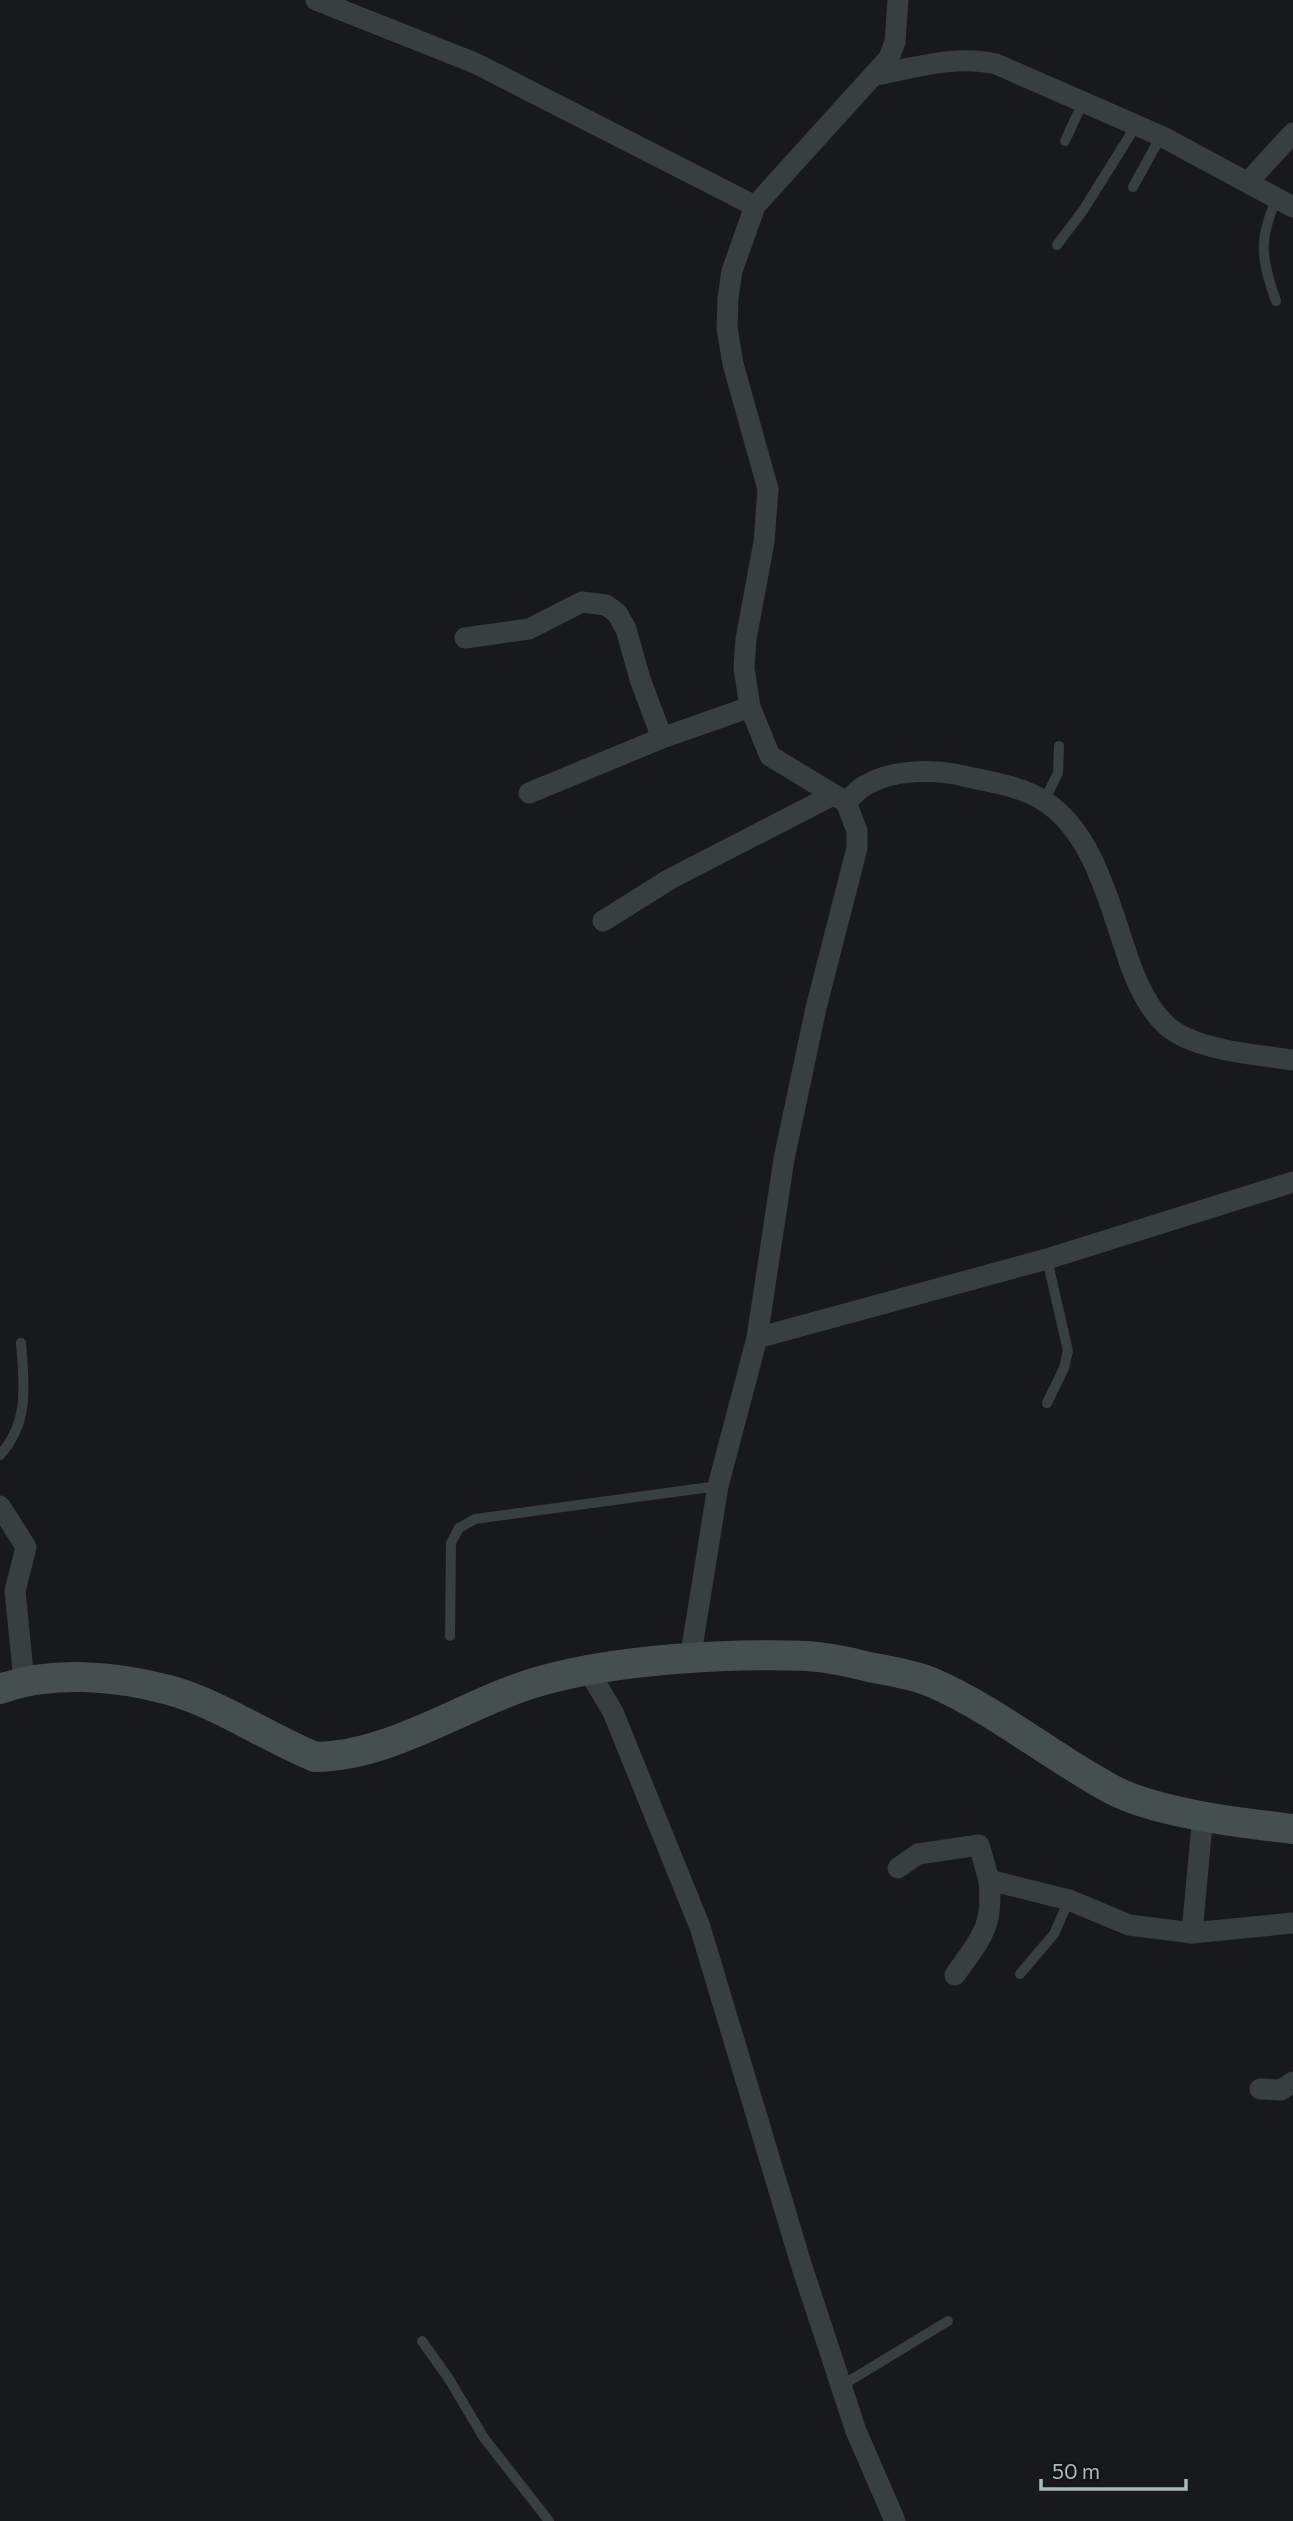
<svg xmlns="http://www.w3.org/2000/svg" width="1293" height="2521" font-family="Commissioner,sans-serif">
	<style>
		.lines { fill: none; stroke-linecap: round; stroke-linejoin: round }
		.lane { stroke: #383f3f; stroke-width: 10 }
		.street { stroke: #383f3f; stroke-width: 21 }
		.secondary { stroke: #464f4f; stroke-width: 30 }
	</style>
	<rect width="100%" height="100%" fill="#18191a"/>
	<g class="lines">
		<g class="lane">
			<polyline points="1065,141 1083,102"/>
			<polyline points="1133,187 1161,136"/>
			<polyline points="1057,245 1084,209 1137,124"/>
			<path d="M1276,301c-15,-43 -18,-61 1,-103"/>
			<polyline points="1044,801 1058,773 1059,746"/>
			<polyline points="1047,1403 1064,1368 1068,1351 1047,1259"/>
			<path d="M0,1455c30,-33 24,-71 21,-112"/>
			<polyline points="450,1636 451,1543 459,1528 475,1519 718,1486"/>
			<polyline points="1020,1974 1054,1934 1069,1900"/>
			<polyline points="422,2341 449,2379 484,2438 549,2521"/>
			<polyline points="841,2386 948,2321"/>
		</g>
		<g class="street">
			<polyline points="316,0 475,63 755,206"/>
			<path d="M877,75c40,-8 79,-20 119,-11l165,72 132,71"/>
			<polyline points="1248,182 1293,133"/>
			<polyline points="465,638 529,629 582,602 606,605 617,613 626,629 640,679 662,738"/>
			<polyline points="529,793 662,738 750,707"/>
			<path d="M846,802c6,-5 12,-13 20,-17 27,-16 69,-16 98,-9 26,6 57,10 80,25 48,30 65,101 82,151 8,25 21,56 41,74 27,24 90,29 126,34"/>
			<polyline points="603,921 670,879 833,795"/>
			<polyline points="757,1338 1047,1259 1293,1182"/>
			<polyline points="0,1506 26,1547 15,1591 24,1681"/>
			<polyline points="690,1660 718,1486 757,1338 784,1159 816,1008 857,848 857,831 846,802 770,756 750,707 744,668 746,639 764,542 768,489 733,364 727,328 728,298 732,271 755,206 889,58 895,42 898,0"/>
			<polyline points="588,1670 613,1712 700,1927 802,2267 856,2431 895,2521"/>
			<polyline points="1203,1814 1192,1933 1293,1923"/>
			<polyline points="898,1868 918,1854 979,1845 989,1880 1069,1900 1129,1925 1192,1933"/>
			<path d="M955,1975c26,-37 39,-48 34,-95"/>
			<polyline points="1260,2089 1281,2090 1293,2082"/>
		</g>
		<path class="secondary" d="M0,1689c52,-19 116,-13 169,1 51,14 97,47 146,67 80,-1 154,-57 229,-77 77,-21 184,-27 263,-24 21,1 42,6 62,11 20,4 43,7 62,15 65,28 120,75 182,108 44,23 129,33 180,39"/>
	</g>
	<path d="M1041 2479v10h145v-10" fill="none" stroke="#a9bab9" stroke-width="3.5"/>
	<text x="1052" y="2479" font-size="21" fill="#a9bab9" stroke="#131415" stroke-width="5" paint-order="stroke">50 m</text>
</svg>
